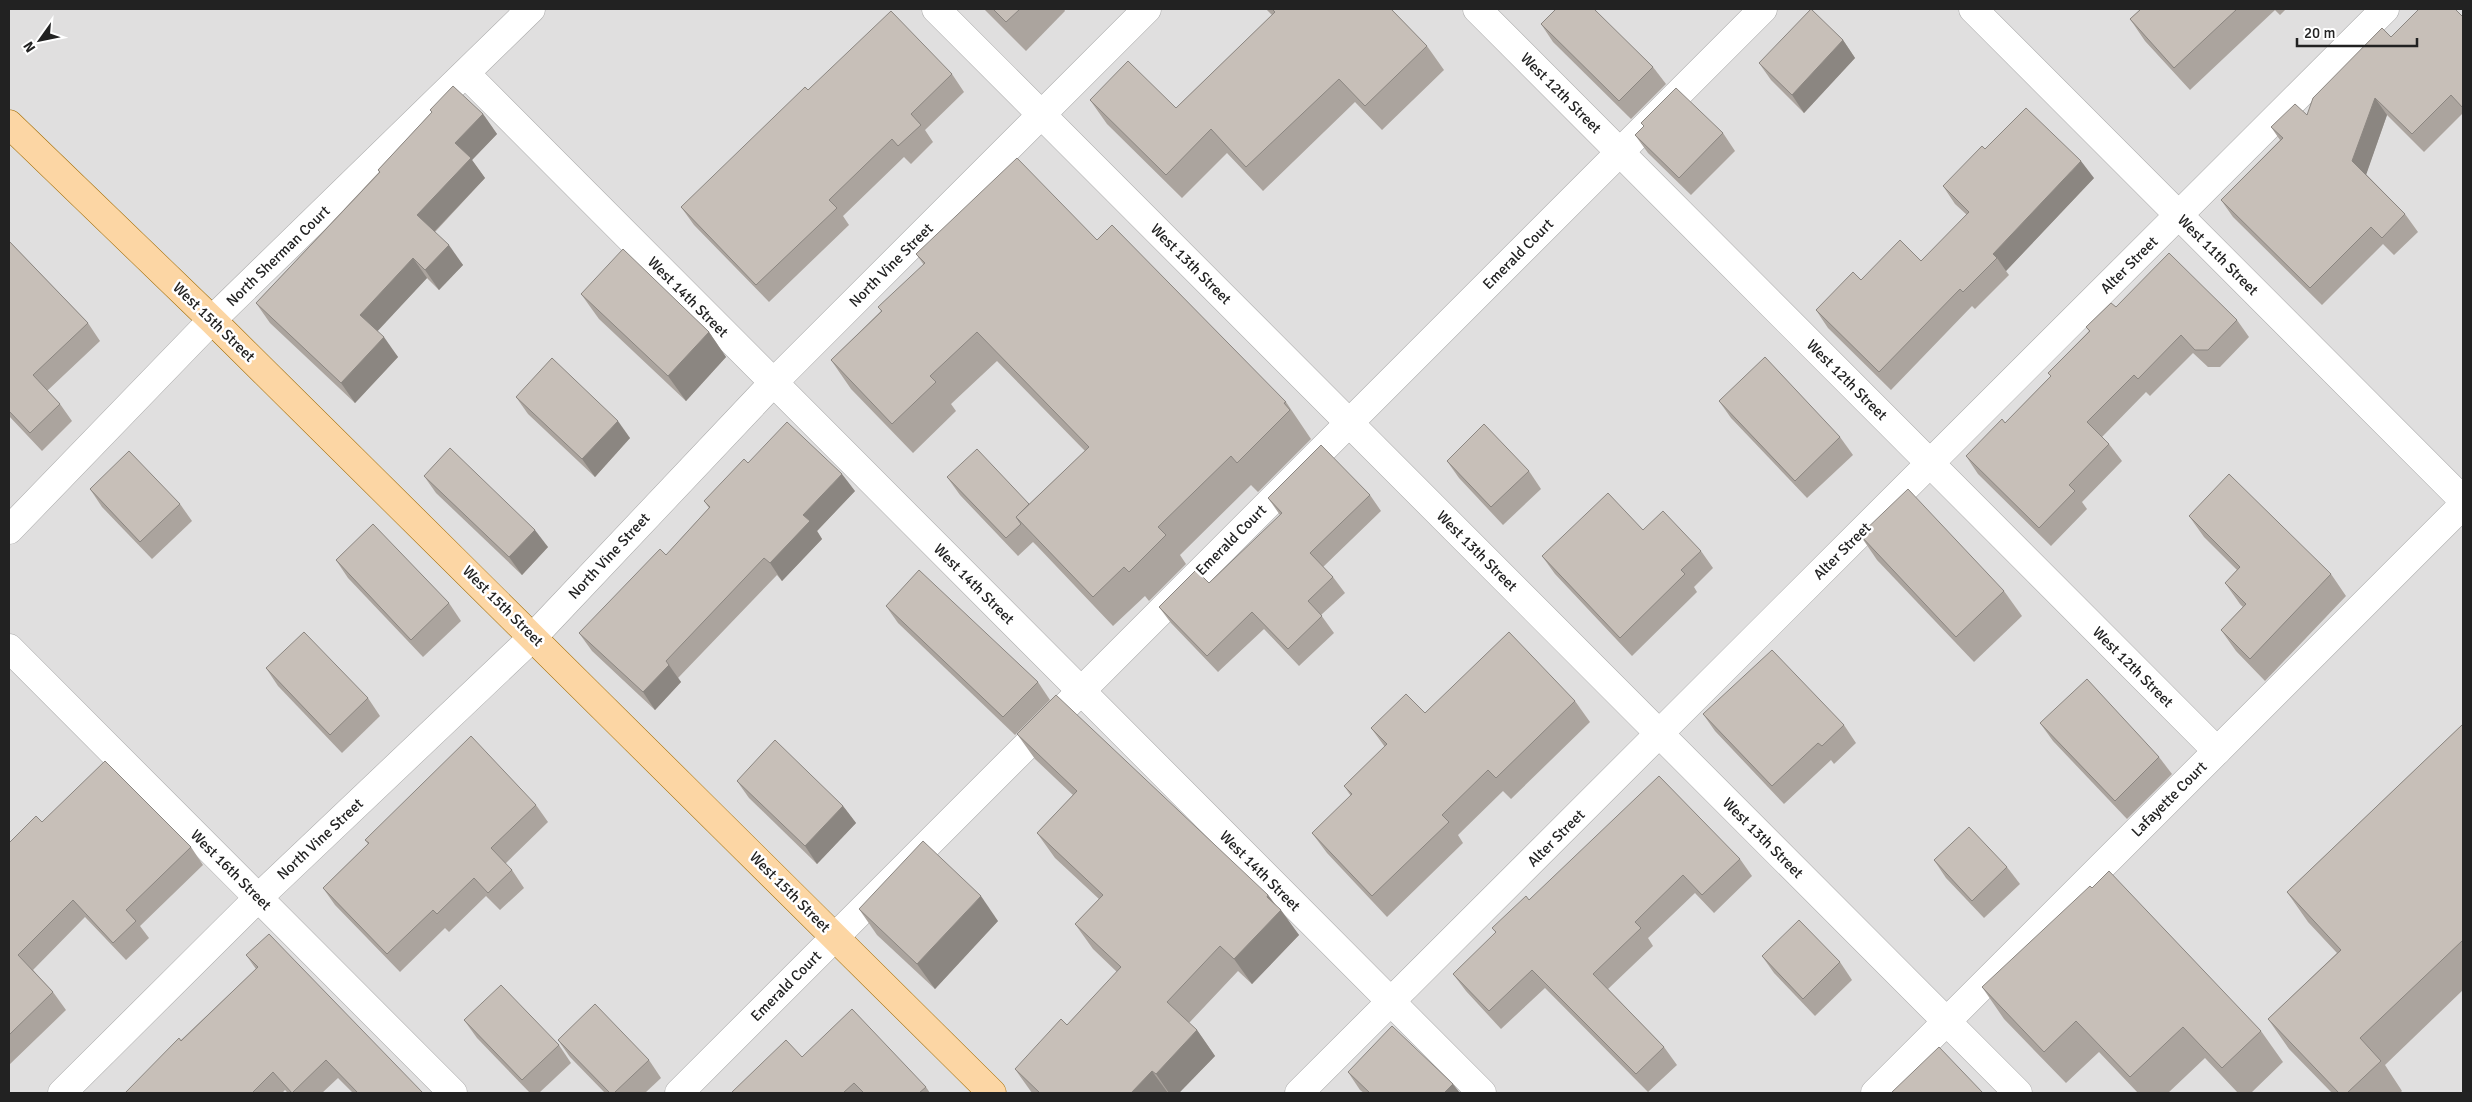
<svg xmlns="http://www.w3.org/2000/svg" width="2472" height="1102" font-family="Signika,sans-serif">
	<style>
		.residential { fill: #e0dfdf }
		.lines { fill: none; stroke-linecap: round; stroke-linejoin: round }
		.minor-casing { stroke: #a9a9a9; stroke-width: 29 }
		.major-casing { stroke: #a06b00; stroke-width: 29 }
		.minor { stroke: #fff; stroke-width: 28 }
		.major { stroke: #fcd6a4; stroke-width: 28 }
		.wall { fill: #aba49e }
		.shaded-wall { fill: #8b8681 }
		.building { fill: #c7bfb8; stroke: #8b8681 }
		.labels { text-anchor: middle; stroke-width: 5; stroke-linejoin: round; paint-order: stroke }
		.street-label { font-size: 15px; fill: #222; stroke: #fff }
	</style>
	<rect width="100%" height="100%" fill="#f2efe9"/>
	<rect class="residential" x="9" y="9" width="2454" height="1084"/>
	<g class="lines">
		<g class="minor-casing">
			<g id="minor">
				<polyline points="936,9 2018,1093"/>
				<polyline points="1477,9 2217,751"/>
				<polyline points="1973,9 2463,500"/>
				<polyline points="466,74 1482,1093"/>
				<polyline points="9,530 212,320 531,9"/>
				<polyline points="9,648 453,1093"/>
				<polyline points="62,1093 258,898 533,637 773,383 1147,9"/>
				<polyline points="679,1093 1763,9"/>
				<polyline points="1299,1093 2385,9"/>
				<polyline points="1875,1093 2463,505"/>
			</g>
		</g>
		<g class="major-casing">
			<polyline id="major" points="9,124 212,320 992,1093"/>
		</g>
		<use href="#minor" class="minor"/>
		<use href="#major" class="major"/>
	</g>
	<g class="wall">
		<polygon points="984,9 1064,9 1065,11 1026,51"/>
		<polygon points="1266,9 1391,9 1427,46 1444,70 1382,130 1355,102 1263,191 1227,153 1182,198 1107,124 1090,100 1176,108 1272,15"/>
		<polygon points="2141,9 2286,9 2280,15 2275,10 2190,90 2145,41 2130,19"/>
		<polygon points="2463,17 2463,113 2424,152 2387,115 2366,174 2405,214 2418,232 2394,255 2383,244 2322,305 2233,217 2221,200 2280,140 2271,127 2307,115 2391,37"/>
		<polygon points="1541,24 1653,67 1666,84 1631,119 1553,42"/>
		<polygon points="1843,40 1855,58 1804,113 1771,80 1759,63"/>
		<polygon points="952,74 964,92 925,130 933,142 911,164 904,157 843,216 849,225 769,302 694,225 681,207 808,90"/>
		<polygon points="430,110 483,114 497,134 472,160 485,178 435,232 463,265 439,290 427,278 377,331 398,357 355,403 270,323 256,303 379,172 378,170 432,112"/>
		<polygon points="1641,123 1723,133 1735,151 1691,195 1648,153 1635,135 1644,126"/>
		<polygon points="1985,149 2094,178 2006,271 2009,275 1975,309 1972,306 1891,390 1828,328 1816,310 1861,280 1921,261 1967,215 1955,204 1943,186"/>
		<polygon points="1097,240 1286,402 1311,439 1258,492 1251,485 1180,555 1186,564 1149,601 1145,596 1113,626 1037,546 1033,542 1018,556 960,495 947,477 1029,504 1085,451 997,361 951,404 956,411 913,453 851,389 831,360 881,311 878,307 924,265 916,254"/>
		<polygon points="9,241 88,323 100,341 47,391 60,404 72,421 42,451 9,416"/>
		<polygon points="581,294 709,332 726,357 686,401 599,319"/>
		<polygon points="2116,307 2237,320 2249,337 2220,367 2208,367 2193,353 2150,396 2146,392 2102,437 2109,444 2122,461 2082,502 2087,509 2051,546 1978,474 1966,456 2005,423 2051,376 2048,373 2089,331 2086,327"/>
		<polygon points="516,397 630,438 595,477 528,414"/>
		<polygon points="1719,401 1840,437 1853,455 1807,498 1731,418"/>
		<polygon points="1447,461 1529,471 1541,489 1503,525 1459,478"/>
		<polygon points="748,463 855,491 817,531 822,539 782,581 777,575 678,678 681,682 655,710 592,651 579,633 666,555 709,508 704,501"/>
		<polygon points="424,476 548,547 522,575 436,493"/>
		<polygon points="90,489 180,504 192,521 152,559 102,507"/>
		<polygon points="1370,495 1381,511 1323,567 1333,577 1345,593 1321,615 1334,633 1299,666 1264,629 1218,672 1171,623 1159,607 1209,583 1280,515 1268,498"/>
		<polygon points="2189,516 2331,574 2346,596 2265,681 2236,651 2221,630 2243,607 2240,604 2225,583 2237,570 2204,537"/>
		<polygon points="1643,530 1701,551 1713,568 1694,587 1697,592 1632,656 1555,574 1542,556"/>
		<polygon points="1860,535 2004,591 2022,616 1974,662 1877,560"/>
		<polygon points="336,560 449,603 461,621 423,657 348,578"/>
		<polygon points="886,606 1038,682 1050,700 1015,735 898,623"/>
		<polygon points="266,668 368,698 380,716 342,753 278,686"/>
		<polygon points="1575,701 1590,722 1511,799 1503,791 1458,835 1463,843 1387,917 1327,853 1312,833 1351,796 1344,786 1385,747 1371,728 1425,713"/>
		<polygon points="1703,714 1844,725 1856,743 1834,764 1831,760 1784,804 1715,731"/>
		<polygon points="2040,723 2159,757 2172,774 2127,819 2053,741"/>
		<polygon points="2463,724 2463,990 2385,1065 2402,1091 2400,1093 2332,1093 2289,1049 2268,1019 2337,953 2308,922 2287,892"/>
		<polygon points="1017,734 1268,895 1299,935 1252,984 1238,971 1189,1023 1197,1030 1215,1056 1179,1093 1032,1093 1015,1069 1067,1025 1117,972 1093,949 1075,924 1099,899 1055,858 1037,833 1073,795 1035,759"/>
		<polygon points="737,781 843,806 856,823 817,864 749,798"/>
		<polygon points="536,805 548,822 505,864 512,870 524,888 500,910 486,896 449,932 445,928 400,972 335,905 323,888 368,844 365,840"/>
		<polygon points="42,822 191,847 203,865 140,926 149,938 126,960 85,917 33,970 53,992 66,1010 9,1065 9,843"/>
		<polygon points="1740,859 1752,876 1714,913 1695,893 1648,938 1653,946 1608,989 1664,1047 1677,1065 1648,1092 1545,988 1501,1029 1466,991 1453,974 1496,933 1492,928 1529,900"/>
		<polygon points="1934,860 2007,867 2020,884 1984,918 1946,878"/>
		<polygon points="859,909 998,921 935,989 877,935"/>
		<polygon points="246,955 423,1093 353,1093 338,1078 322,1093 288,1093 285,1090 282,1093 125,1093 256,969"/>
		<polygon points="1762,956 1840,962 1852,980 1815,1016 1774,973"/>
		<polygon points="1982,987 2261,1031 2283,1062 2252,1092 2253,1093 2238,1093 2205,1058 2168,1093 2138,1093 2099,1052 2066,1083 2004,1019"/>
		<polygon points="464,1020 559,1045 571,1063 539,1093 530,1093 477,1038"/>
		<polygon points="558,1040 649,1060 661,1078 645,1093 605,1093 570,1057"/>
		<polygon points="802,1057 926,1087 930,1093 731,1093"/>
		<polygon points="1348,1072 1460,1093 1364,1093 1360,1090"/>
	</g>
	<g class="shaded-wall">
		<polygon points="1843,40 1855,58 1804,113 1792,95"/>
		<polygon points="2375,98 2387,115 2365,178 2352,161"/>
		<polygon points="483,114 497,134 472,160 485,178 431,235 417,215 455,143"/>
		<polygon points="2081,161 2094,178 2006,271 1997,258 1993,254"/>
		<polygon points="449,245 463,265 439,290 425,270"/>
		<polygon points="413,258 427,278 374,335 360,315"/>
		<polygon points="709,332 726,357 686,401 668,376"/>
		<polygon points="384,337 398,357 355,403 341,383"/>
		<polygon points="618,421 630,438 595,477 582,459"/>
		<polygon points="842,474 855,491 817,531 822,539 782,581 770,563 803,515"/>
		<polygon points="535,530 548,547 522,575 509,557"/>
		<polygon points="669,665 681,682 655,710 643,692"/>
		<polygon points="843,806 856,823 817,864 805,846"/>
		<polygon points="1268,895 1280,911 1281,910 1299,935 1252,984 1234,959"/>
		<polygon points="981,896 998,921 935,989 917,964"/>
		<polygon points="1197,1030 1215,1056 1179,1093 1169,1093 1156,1074"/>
		<polygon points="1152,1071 1168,1093 1131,1093"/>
		<polygon points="1453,1084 1460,1093 1444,1093"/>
	</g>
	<g class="building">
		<polygon points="993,9 1020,9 1006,22"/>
		<polygon points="1272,9 1391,9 1427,46 1365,106 1339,79 1246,167 1211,129 1166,175 1090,100 1128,61 1176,108 1275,12"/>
		<polygon points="1556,9 1594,9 1653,67 1619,101 1541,24"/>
		<polygon points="1811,9 1843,40 1792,95 1759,63"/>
		<polygon points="2141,9 2237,9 2174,68 2130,19"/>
		<polygon points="2419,9 2455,9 2463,17 2463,108 2451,95 2412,134 2375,98 2352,161 2405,214 2382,238 2371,227 2310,288 2221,200 2283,138 2271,127 2295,104 2307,115 2313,98 2382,28 2391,37"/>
		<polygon points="891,11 952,74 911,114 921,125 898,146 892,139 829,200 837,208 756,285 681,207 805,87 808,90"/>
		<polygon points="453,86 483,114 455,143 471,158 417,215 449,245 425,270 413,258 360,315 384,337 341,383 256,303 380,172 378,170 432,112 430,110"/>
		<polygon points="1676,88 1723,133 1679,178 1635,135 1644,126 1641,123"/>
		<polygon points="2026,108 2081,161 1993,254 1997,258 1963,292 1960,289 1879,372 1816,310 1853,272 1861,280 1900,240 1921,261 1969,212 1943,186 1982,146 1985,149"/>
		<polygon points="1017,158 1097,240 1112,225 1286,402 1284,403 1290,410 1237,463 1231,456 1158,527 1166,535 1129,572 1124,567 1093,597 1016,517 1089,447 977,332 930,376 936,382 892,424 831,360 882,311 878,307 925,263 916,254"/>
		<polygon points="9,241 88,323 33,375 60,404 30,433 9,411 9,321 10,321 9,320"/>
		<polygon points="623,249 709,332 668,376 581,294"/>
		<polygon points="2169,253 2237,320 2208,350 2195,350 2181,335 2138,379 2134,375 2087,422 2109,444 2069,485 2075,491 2039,528 1966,456 2002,419 2005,423 2051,376 2048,373 2090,331 2086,327 2111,303 2116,307"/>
		<polygon points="1765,357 1840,437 1795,481 1719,401"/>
		<polygon points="552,358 618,421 582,459 516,397"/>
		<polygon points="787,422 842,474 803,515 810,521 770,563 764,558 666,661 669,665 643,692 579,633 660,549 666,555 710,507 704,501 744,459 748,463"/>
		<polygon points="1484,424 1529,471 1491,507 1447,461"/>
		<polygon points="1321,445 1370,495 1310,553 1333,577 1308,601 1322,616 1288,649 1252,612 1207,656 1159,607 1196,570 1209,583 1282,513 1268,498"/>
		<polygon points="450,448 535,530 509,557 424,476"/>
		<polygon points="977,449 1029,504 1016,517 1021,524 1006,538 947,477"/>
		<polygon points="129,451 180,504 140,542 90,489"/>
		<polygon points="2229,474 2331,574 2250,659 2221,630 2246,604 2225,583 2240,567 2189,516"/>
		<polygon points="1908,489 2004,591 1956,637 1860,535"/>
		<polygon points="1608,493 1643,530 1663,511 1701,551 1681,570 1685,574 1620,638 1542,556"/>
		<polygon points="373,524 449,603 411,640 336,560"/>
		<polygon points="919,570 1038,682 1003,717 886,606"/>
		<polygon points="304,632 368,698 330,735 266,668"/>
		<polygon points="1509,632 1575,701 1496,778 1488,770 1442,815 1449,822 1372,896 1312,833 1352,794 1344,786 1387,744 1371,728 1406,694 1425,713"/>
		<polygon points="1772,650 1844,725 1822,746 1818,743 1772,786 1703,714"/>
		<polygon points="2087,679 2159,757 2115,801 2040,723"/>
		<polygon points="1056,695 1268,895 1267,897 1281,910 1234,959 1220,946 1167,1002 1197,1030 1156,1074 1152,1071 1131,1093 1040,1093 1015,1069 1061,1019 1067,1025 1121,967 1075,924 1103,895 1037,833 1077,791 1017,734"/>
		<polygon points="2463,724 2463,940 2360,1038 2381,1061 2347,1093 2339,1093 2268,1019 2341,950 2287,892"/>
		<polygon points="471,736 536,805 491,848 512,870 488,893 474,878 437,914 433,910 387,954 323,888 369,843 365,840"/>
		<polygon points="775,740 843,806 805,846 737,781"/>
		<polygon points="105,761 191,847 126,910 136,921 113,943 73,900 18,955 53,992 9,1035 9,843 36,816 42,822"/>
		<polygon points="1659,776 1740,859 1702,895 1683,875 1635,922 1641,928 1593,974 1664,1047 1636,1074 1532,970 1489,1011 1453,974 1496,932 1492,928 1526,896 1529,900"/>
		<polygon points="1969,827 2007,867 1972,901 1934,860"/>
		<polygon points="923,841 981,896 917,964 859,909"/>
		<polygon points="2109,871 2261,1031 2222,1068 2183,1027 2130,1077 2076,1021 2044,1052 1982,987 2090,886 2092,888"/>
		<polygon points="1799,920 1840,962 1803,999 1762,956"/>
		<polygon points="269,934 423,1093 358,1093 326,1060 292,1093 273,1072 252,1093 125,1093 179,1038 181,1041 258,967 246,955"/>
		<polygon points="501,985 559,1045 522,1080 464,1020"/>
		<polygon points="595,1004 649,1060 614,1093 610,1093 558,1040"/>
		<polygon points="852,1009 926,1087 919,1093 864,1093 854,1083 843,1093 731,1093 786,1040 802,1057"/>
		<polygon points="1392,1026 1453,1084 1444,1093 1370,1093 1348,1072"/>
		<polygon points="1939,1047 1983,1093 1891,1093"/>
	</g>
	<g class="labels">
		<g class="street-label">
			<text transform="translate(1561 93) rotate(45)" y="5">West 12th Street</text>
			<text transform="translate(1518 254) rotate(-45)" y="5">Emerald Court</text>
			<text transform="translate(2218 255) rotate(45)" y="5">West 11th Street</text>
			<text transform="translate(278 256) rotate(-44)" y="5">North Sherman Court</text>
			<text transform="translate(1191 264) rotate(45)" y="5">West 13th Street</text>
			<text transform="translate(891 265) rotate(-45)" y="5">North Vine Street</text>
			<text transform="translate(2129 265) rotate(-45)" y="5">Alter Street</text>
			<text transform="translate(688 297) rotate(45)" y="5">West 14th Street</text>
			<text transform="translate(214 322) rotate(44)" y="5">West 15th Street</text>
			<text transform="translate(1847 380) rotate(45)" y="5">West 12th Street</text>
			<text transform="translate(1231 540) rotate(-45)" y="5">Emerald Court</text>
			<text transform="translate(1477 551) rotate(45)" y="5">West 13th Street</text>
			<text transform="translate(1842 551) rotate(-45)" y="5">Alter Street</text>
			<text transform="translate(609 556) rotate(-47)" y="5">North Vine Street</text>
			<text transform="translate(974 584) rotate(45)" y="5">West 14th Street</text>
			<text transform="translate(503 606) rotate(45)" y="5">West 15th Street</text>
			<text transform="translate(2133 667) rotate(45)" y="5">West 12th Street</text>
			<text transform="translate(2169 799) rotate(-45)" y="5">Lafayette Court</text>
			<text transform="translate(1556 838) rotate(-45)" y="5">Alter Street</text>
			<text transform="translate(1763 838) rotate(45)" y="5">West 13th Street</text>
			<text transform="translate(320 839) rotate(-43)" y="5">North Vine Street</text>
			<text transform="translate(231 870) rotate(45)" y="5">West 16th Street</text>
			<text transform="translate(1260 871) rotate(45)" y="5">West 14th Street</text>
			<text transform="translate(790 892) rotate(45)" y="5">West 15th Street</text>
			<text transform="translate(786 986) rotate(-45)" y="5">Emerald Court</text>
		</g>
	</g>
	<rect width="2472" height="1102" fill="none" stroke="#222222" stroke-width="20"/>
	<g transform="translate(40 40) rotate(237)" stroke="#ffffff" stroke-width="4" paint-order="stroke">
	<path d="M0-4L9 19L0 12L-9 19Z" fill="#222222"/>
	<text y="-8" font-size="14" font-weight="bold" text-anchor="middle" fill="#222222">N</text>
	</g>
	<path d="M2297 38v8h120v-8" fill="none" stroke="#222222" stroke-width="2.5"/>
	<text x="2304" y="38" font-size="15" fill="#222222" stroke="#ffffff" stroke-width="4" paint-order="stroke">20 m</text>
</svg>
